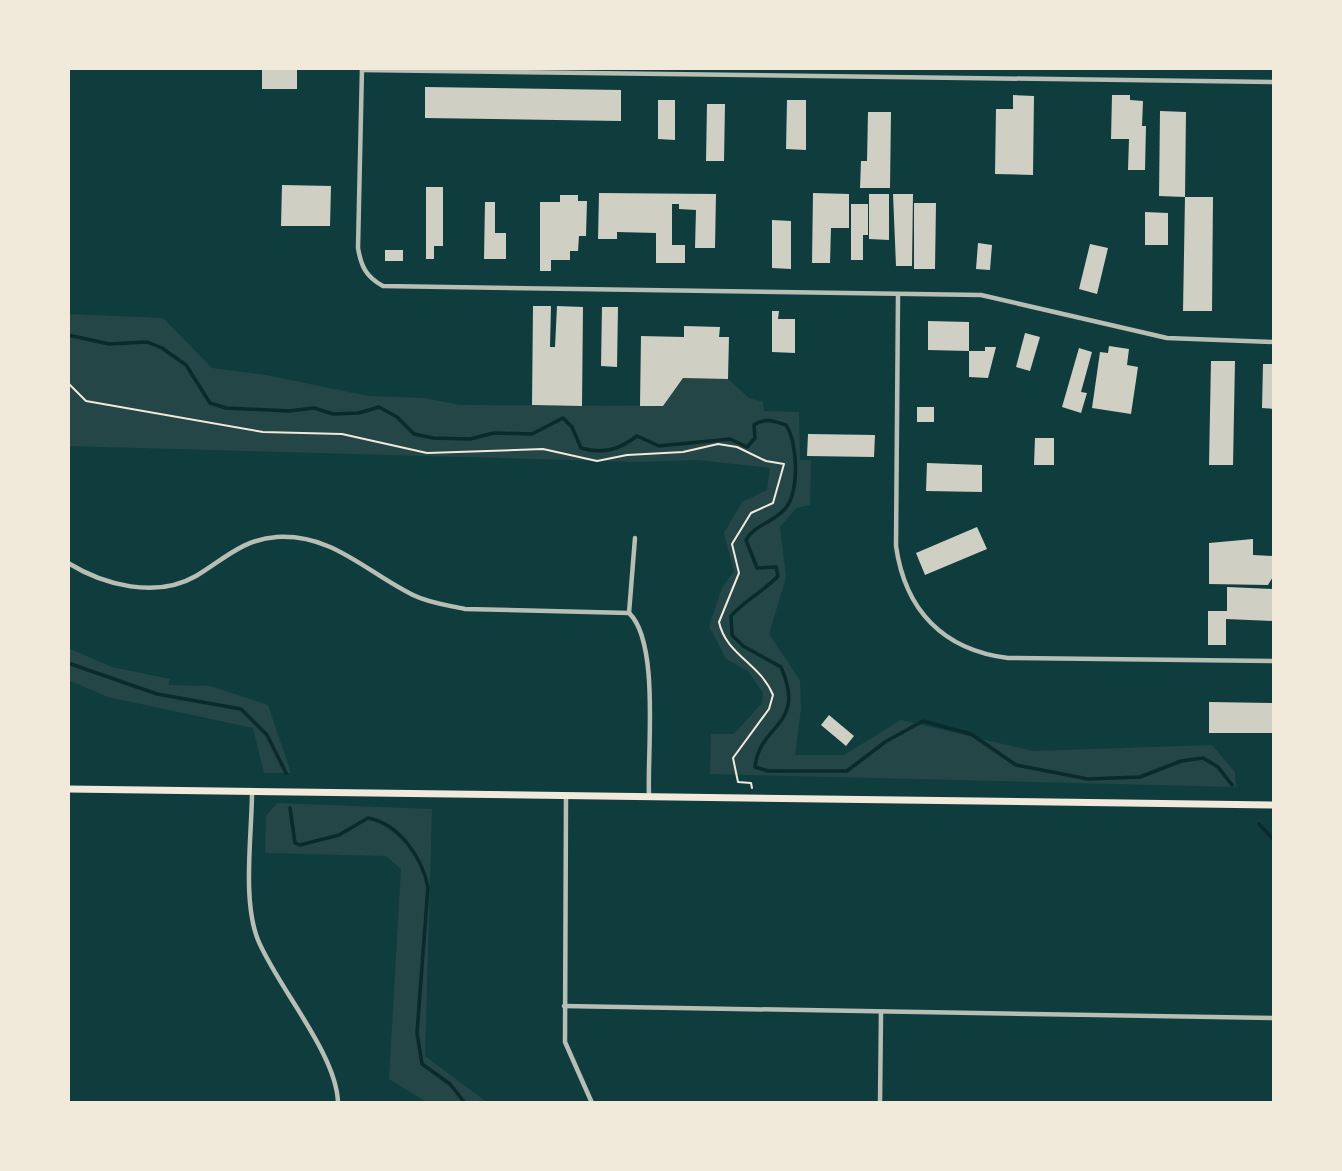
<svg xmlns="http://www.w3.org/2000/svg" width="1342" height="1171" font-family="'Sofia Sans Condensed',sans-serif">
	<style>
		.green { fill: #244646 }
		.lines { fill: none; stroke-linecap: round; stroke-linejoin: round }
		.stream { stroke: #0a2a2b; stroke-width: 3.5 }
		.building { fill: #cfcfc3 }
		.path { stroke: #f1e9da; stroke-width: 2 }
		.minor { stroke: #b8beb3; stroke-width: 4.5 }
		.secondary { stroke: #f1e9da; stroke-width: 7 }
	</style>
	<rect width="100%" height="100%" fill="#0f3d3e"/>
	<g class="green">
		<polygon points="68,314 163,318 212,368 266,375 368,396 424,398 460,405 663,406 683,378 728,379 749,398 763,402 764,411 799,412 800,460 811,460 810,505 796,508 780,527 786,577 769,634 800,680 801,709 795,755 844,755 901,720 1033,751 1212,745 1235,772 1236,787 710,774 711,734 734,734 762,703 763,693 748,671 726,659 709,626 722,588 734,571 724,533 742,502 767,490 770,468 698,460 640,462 68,446"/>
		<polygon points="68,648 112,667 170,679 168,685 210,686 268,705 291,773 264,773 253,728 108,697 68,680"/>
		<polygon points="277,803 432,809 425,1056 488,1103 428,1103 389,1079 401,869 386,856 265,853 266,816"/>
	</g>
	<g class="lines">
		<g class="stream">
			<path d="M68,335l41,9 38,-2 15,6 24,17 24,38 16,5 63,3 25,-3 19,6 26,-1 20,-6 18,10 17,17 19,4 37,1 24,-6 38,1 31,-16 9,9 9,21c22,6 38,2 56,-12l22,10 71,-7 17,8 8,-9 -1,-13c11,-8 20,-4 32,0 12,18 14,68 -2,85 -12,13 -30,15 -38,30l11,28 19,-1 2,9c-15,16 -33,24 -47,40l1,19 11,11 38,21c26,60 -21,55 -26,100l13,4h79l38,-29 38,-21 48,13 45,31 72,14 52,-2 41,-16 22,-3 15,9 14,18"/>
			<polyline points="68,663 157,694 241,709 267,735 286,773"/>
			<path d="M290,808l5,35 5,2 39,-10 29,-17c31,6 54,39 60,69l-11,146 5,31 28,20 15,19"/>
			<polyline points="1259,824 1274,840"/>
		</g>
	</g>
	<g class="building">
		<rect x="262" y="68" width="35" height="21"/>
		<polygon points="425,87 621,90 621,121 425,118"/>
		<polygon points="1013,95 1034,96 1033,175 995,174 996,109 1013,109"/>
		<polygon points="1112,95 1130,95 1130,100 1143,101 1142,126 1146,126 1145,170 1128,170 1129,139 1111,139"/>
		<polygon points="658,100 675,100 675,140 658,139"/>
		<polygon points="787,100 806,100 806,150 786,149"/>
		<polygon points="707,104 725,104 724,161 706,161"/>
		<polygon points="1160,111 1186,112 1185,197 1159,196"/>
		<polygon points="868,112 891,112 890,188 860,188 861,161 867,161"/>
		<polygon points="282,185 331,186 330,226 281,226"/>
		<polygon points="426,187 443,187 443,246 434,246 434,259 426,259"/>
		<polygon points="599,193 716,194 715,248 695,248 696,210 679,209 679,204 672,204 672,245 685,245 685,263 656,263 656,233 617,232 617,239 598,239"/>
		<polygon points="813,193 849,194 849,228 831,228 830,263 812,263"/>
		<polygon points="869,194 889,194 889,240 869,239"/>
		<polygon points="893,194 913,194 912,266 896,266"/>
		<polygon points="560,195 578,195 578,201 587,201 586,236 579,236 578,251 570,251 570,260 551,260 551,271 540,271 540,202 560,202"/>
		<polygon points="1185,197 1213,197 1212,311 1183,311"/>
		<polygon points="485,202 495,202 495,233 506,233 506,259 484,259"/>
		<polygon points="914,203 936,203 935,269 914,269"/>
		<polygon points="851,204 868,204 868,235 863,235 863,260 851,260"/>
		<polygon points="1145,212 1168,213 1168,245 1145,245"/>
		<polygon points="772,220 791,221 791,269 772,268"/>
		<polygon points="978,243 992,245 990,270 976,269"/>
		<polygon points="1090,244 1108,248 1097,294 1079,289"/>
		<rect x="385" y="250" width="18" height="11"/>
		<polygon points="533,306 551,306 550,347 555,347 557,306 583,307 582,406 532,405"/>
		<polygon points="602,307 618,307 617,367 601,366"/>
		<polygon points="772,311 779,311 778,319 795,319 795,353 772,352"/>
		<polygon points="928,321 969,322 969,351 928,350"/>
		<polygon points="684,326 720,327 719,337 729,337 728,379 683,378 663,406 640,406 641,336 684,337"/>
		<polygon points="1025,333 1040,337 1030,371 1016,367"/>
		<polygon points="1109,346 1129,349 1127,365 1138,367 1131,414 1092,408 1100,352 1108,353"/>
		<polygon points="985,347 996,347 988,378 969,377 969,351 985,351"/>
		<polygon points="1079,348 1092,352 1081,392 1087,393 1081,413 1062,407"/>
		<polygon points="1211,361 1235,361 1233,465 1209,465"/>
		<polygon points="1263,364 1274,364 1274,409 1262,408"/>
		<rect x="917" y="407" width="17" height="15"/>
		<polygon points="808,434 875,435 874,457 807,456"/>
		<polygon points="1035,438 1054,438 1054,465 1034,465"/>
		<polygon points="927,463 982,465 982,492 926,491"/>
		<polygon points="977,527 987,549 925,575 916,553"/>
		<polygon points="1253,539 1253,555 1274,556 1274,575 1268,585 1209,584 1209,543"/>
		<polygon points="1227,587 1274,589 1274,621 1226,619 1226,645 1208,645 1208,611 1227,611"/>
		<polygon points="1209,702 1274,703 1274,733 1209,733"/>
		<polygon points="829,715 854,736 846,746 821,725"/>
	</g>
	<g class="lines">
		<path class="path" d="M68,383l18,18 177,31 79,2 85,19 116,-4 54,12 30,-6 56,-3 35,-8 19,3 29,14 18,3 -11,39 -22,10 -19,31 7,29 -20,49c7,33 41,41 54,73l-4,14 -36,49 5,24 13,1 1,5"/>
		<g class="minor">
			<path d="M362,68l-4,180c3,18 8,29 25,38l598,9 186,43 107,4"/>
			<polyline points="362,70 1274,82"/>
			<path d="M898,295l-2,251c9,64 47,104 112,112l266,3"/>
			<path d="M68,563c36,22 88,36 128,13 27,-16 47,-37 81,-39 56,-3 89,35 136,58 16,8 34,10 52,14l164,4c31,29 18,140 20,182"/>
			<polyline points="629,613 635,538"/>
			<path d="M252,791c0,44 -10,109 6,149 20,48 79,114 80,163"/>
			<polyline points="566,796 565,1042 592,1103"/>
			<polyline points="564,1006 1274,1018"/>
			<polyline points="880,1103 881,1013"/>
		</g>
		<polyline class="secondary" points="68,789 1274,805"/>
	</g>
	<rect width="1342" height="1171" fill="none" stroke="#f1e9da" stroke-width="140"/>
</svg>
